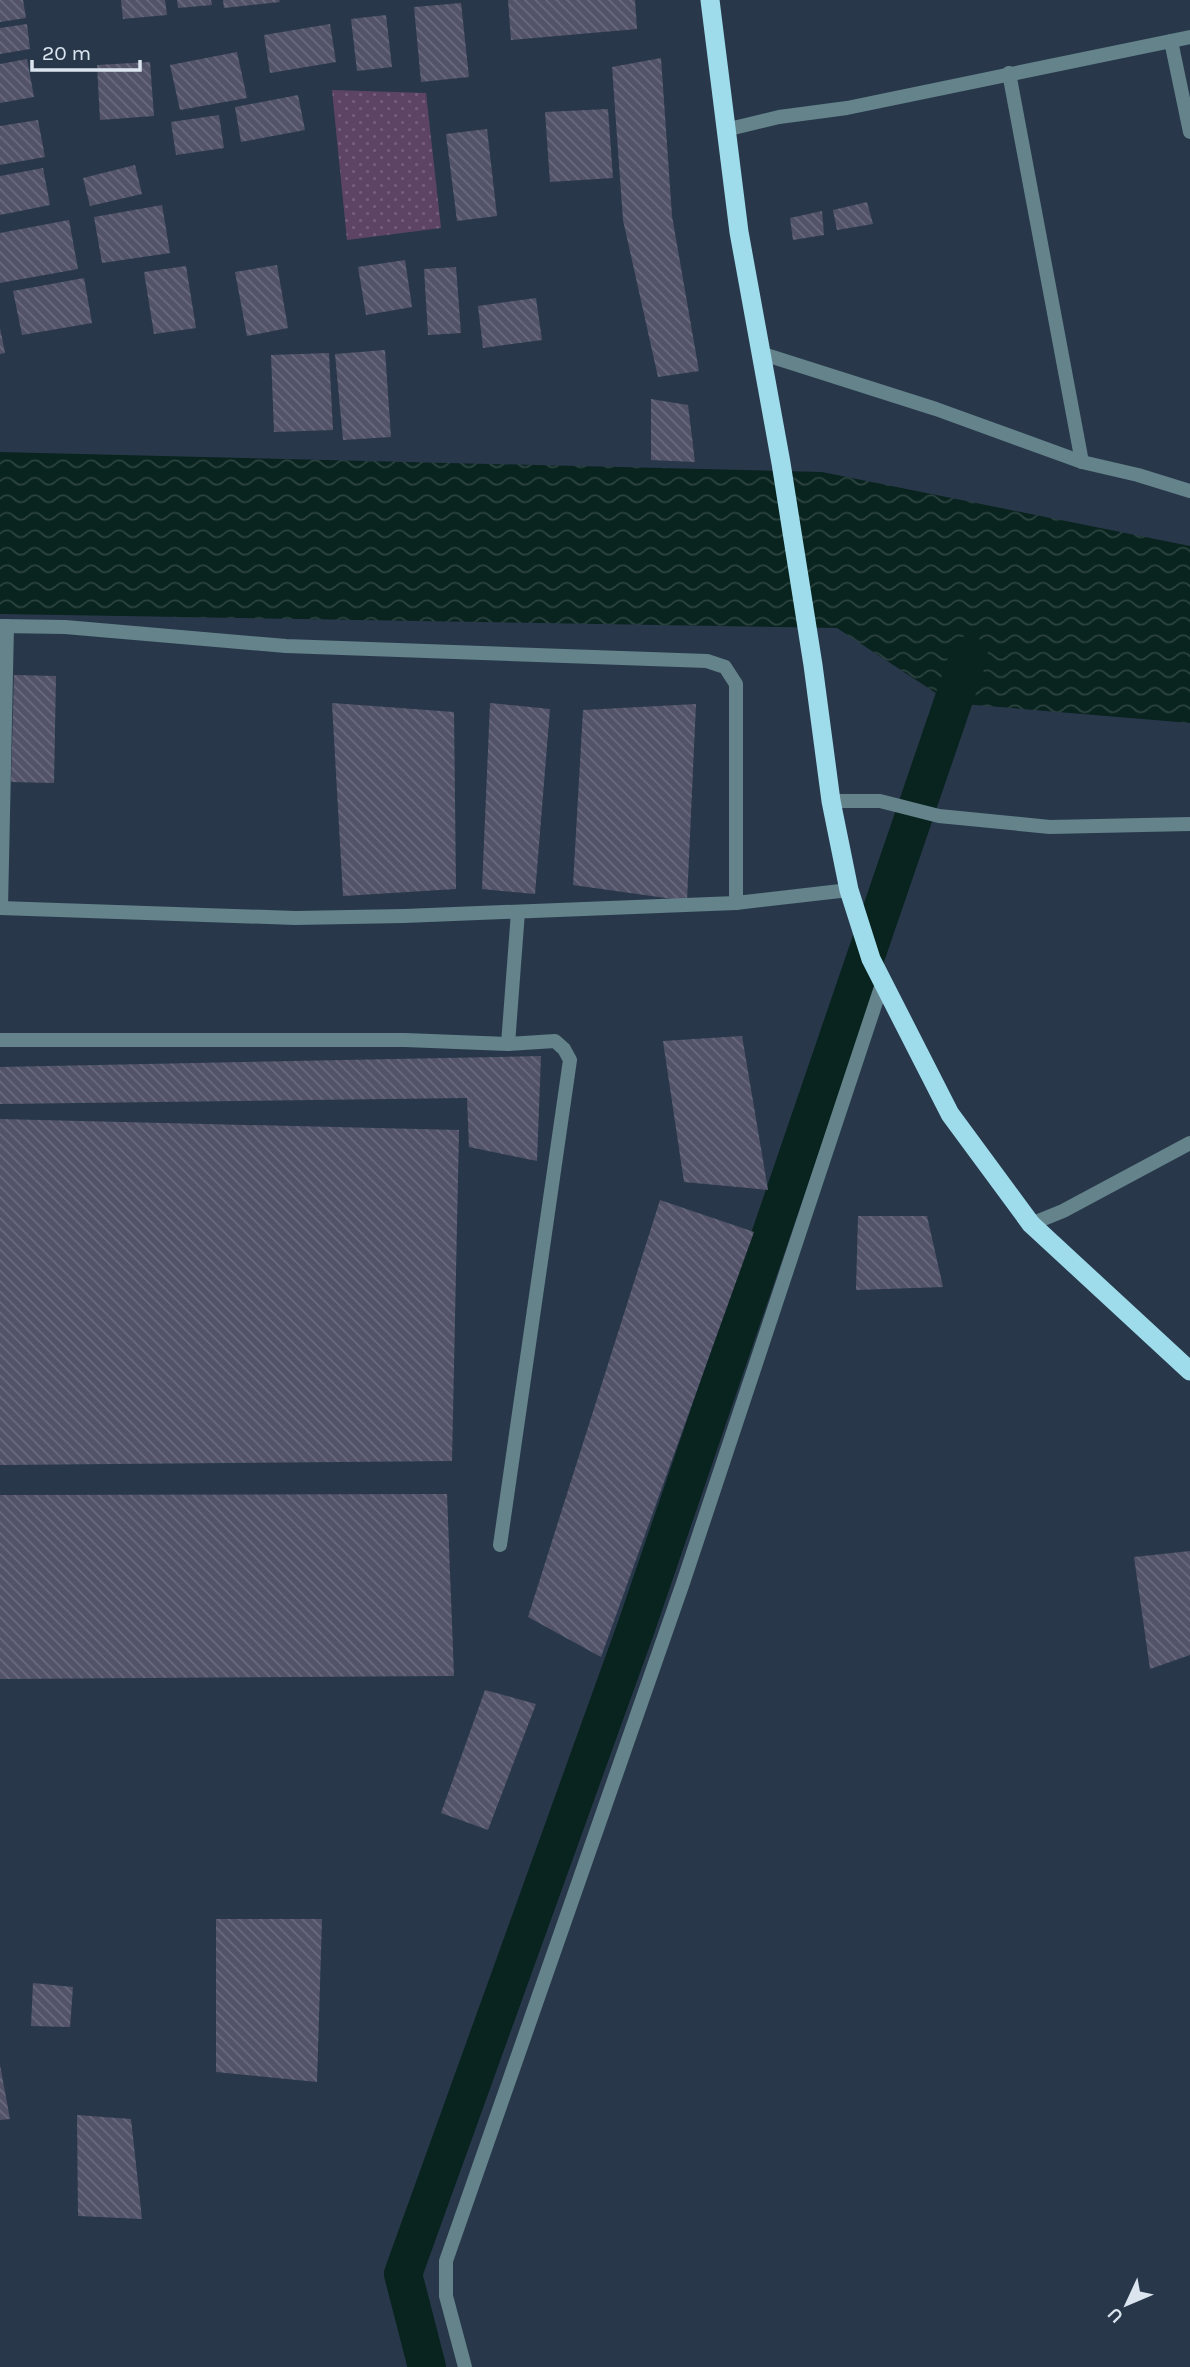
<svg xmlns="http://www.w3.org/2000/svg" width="1190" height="2367" font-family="Karla,sans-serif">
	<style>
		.grass { fill: url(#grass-dots) }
		.water { fill: url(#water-waves) }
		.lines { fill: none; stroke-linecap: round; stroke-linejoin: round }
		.canal { stroke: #09231f; stroke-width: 38 }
		.building { fill: url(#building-back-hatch) }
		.service { stroke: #64838b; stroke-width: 14 }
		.minor { stroke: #64838b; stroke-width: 14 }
		.trunk { stroke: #9edcec; stroke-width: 19 }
	</style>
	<defs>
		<pattern id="grass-dots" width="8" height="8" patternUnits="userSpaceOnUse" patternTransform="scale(1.75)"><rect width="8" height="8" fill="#5e4464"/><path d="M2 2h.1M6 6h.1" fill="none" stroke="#745f7a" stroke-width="1.8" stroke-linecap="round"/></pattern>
		<pattern id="water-waves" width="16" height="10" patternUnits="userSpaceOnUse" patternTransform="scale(1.75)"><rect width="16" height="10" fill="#09231f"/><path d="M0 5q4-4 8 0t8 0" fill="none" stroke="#2c4340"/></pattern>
		<pattern id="building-back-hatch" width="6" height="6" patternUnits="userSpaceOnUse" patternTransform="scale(1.75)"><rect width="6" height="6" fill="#525269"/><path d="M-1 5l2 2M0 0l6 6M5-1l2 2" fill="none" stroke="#6a6b7f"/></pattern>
	</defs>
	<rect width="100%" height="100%" fill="#28384a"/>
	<polygon class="grass" points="332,90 426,93 441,228 347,240"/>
	<polygon class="water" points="0,452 822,472 1190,546 1190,723 951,703 837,628 0,614"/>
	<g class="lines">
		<polyline class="canal" points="427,2367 403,2274 637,1625 969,655"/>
	</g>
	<g class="building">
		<polygon points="0,0 23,0 26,18 0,22"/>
		<polygon points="121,0 165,0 167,15 123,19"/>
		<polygon points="177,0 211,0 212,5 178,8"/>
		<polygon points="223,0 279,0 280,2 224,8"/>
		<polygon points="508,0 635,0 637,29 511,40"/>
		<polygon points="461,3 469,77 421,82 414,7"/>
		<polygon points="386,15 392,67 357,71 351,19"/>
		<polygon points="27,24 30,49 0,54 0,28"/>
		<polygon points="330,24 336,62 270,73 264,35"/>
		<polygon points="237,52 247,98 180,110 170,65"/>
		<polygon points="661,58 672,216 699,371 658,377 623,220 612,67"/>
		<polygon points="27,59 34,97 0,103 0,64"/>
		<polygon points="150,62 154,116 100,120 97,65"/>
		<polygon points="298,95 305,130 241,142 235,107"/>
		<polygon points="608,109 613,178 550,182 545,112"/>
		<polygon points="219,115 224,148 176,155 171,122"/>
		<polygon points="38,120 45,157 0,165 0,126"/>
		<polygon points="487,129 497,216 457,221 446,134"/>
		<polygon points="135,165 142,194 90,206 83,178"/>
		<polygon points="43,168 50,205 0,215 0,176"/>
		<polygon points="867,202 873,224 837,230 833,210"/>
		<polygon points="162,205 170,253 102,263 94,217"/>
		<polygon points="822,211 824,235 793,240 790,218"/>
		<polygon points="69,220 78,269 0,283 0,233"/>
		<polygon points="405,260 412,307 366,315 358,267"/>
		<polygon points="277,265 288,328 247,336 235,272"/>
		<polygon points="186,266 196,328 154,334 144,272"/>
		<polygon points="456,267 461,333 428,335 424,269"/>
		<polygon points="84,278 92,323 22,335 13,291"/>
		<polygon points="536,298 542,340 483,348 478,306"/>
		<polygon points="0,328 5,353 0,354"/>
		<polygon points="385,350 391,437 343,440 335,354"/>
		<polygon points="329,353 333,430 274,432 271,355"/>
		<polygon points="651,399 688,405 695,462 651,460"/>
		<polygon points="14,675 56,676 54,783 11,782"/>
		<polygon points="332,703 454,712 456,889 343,896"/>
		<polygon points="490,703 550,709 535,894 482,889"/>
		<polygon points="696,704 687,901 573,885 583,710"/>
		<polygon points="742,1036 768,1190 684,1182 663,1041"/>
		<polygon points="541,1056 537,1161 469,1147 467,1098 0,1104 0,1067"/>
		<polygon points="0,1119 459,1130 452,1461 0,1465"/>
		<polygon points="660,1200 754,1232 601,1657 528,1617"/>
		<polygon points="858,1216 927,1216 943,1287 856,1290"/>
		<polygon points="447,1494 454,1676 0,1679 0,1495"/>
		<polygon points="1190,1551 1190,1655 1150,1669 1134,1557"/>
		<polygon points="485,1690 536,1704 488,1830 441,1813"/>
		<polygon points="216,1919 322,1919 317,2082 216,2072"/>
		<polygon points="33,1983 73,1987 70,2027 31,2026"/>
		<polygon points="0,2065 10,2119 0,2120"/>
		<polygon points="77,2115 131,2119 142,2219 78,2216"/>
	</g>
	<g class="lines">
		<g class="service">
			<polyline points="0,1040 405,1040 508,1044 555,1041 564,1049 570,1060 500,1545"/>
			<polyline points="508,1044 518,912"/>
		</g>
		<g class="minor">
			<polyline points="1171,41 1190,132"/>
			<polyline points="1009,73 1082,462"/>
			<polyline points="725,130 779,117 847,108 1190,37"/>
			<polyline points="763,354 936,409 1082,462 1138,475 1190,491"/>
			<polyline points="0,626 65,627 286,646 707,661 725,667 736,684 736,903"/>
			<polyline points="831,801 880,801 939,816 1050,827 1190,824"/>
			<polyline points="0,908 295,918 404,916 736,903 849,890"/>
			<polyline points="1,908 7,626"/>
			<polyline points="1031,1224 1063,1211 1190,1143"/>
			<polyline points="465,2367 446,2296 446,2261 683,1583 882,984"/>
		</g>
		<polyline class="trunk" points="710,0 739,232 781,463 813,665 831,801 849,890 871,959 950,1114 1031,1224 1190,1371"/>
	</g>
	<g transform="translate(1127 2304) rotate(226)" stroke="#28384a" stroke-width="5" paint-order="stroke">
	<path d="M0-5L12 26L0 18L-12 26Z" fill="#dbe5f0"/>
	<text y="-10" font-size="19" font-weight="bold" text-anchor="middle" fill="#dbe5f0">U</text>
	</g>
	<path d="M32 60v10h108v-10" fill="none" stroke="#dbe5f0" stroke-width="3.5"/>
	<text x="42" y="60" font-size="21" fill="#dbe5f0" stroke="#28384a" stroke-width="5" paint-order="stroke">20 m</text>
</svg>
